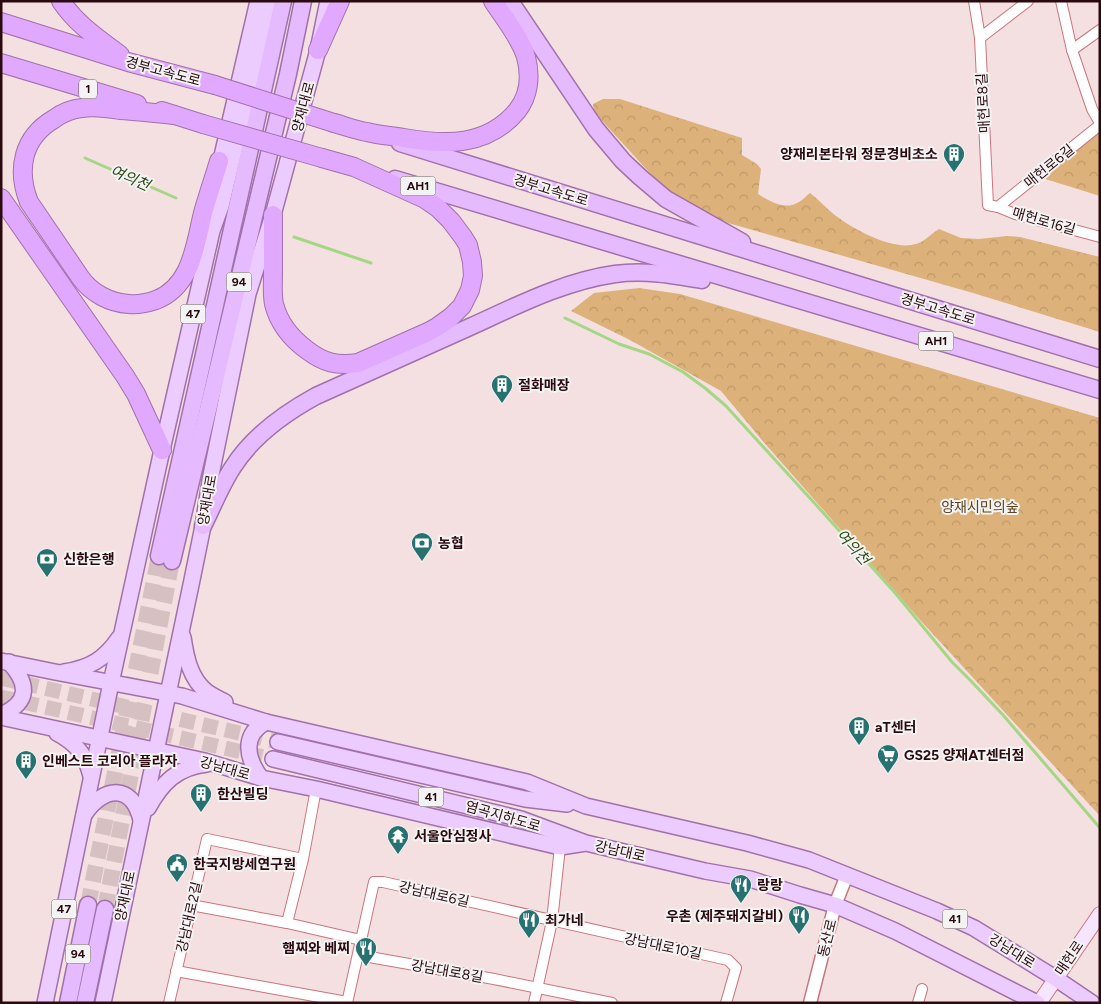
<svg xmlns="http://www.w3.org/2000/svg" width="1101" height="1004" font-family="Figtree,'Noto Sans KR',sans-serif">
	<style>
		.forest { fill: url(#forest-crowns) }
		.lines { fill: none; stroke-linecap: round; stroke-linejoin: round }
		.stream { stroke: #a5d684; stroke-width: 3 }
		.primary-tunnel { stroke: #d6c0c2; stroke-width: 15; stroke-dasharray: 15 8; stroke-linecap: butt }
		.trunk-tunnel { stroke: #d6c0c2; stroke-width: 16; stroke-dasharray: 16 8; stroke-linecap: butt }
		.minor-casing { stroke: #cb747e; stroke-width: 12 }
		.tertiary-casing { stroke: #cb747e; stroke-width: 15 }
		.secondary-casing { stroke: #cb747e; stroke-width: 16 }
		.primary-casing { stroke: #a171aa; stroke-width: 18 }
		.trunk-casing { stroke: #a171aa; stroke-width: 19 }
		.motorway-casing { stroke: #a171aa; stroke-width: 20 }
		.minor { stroke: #fff; stroke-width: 10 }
		.tertiary { stroke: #fff; stroke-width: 12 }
		.secondary { stroke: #f6e5ff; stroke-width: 14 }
		.primary { stroke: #eccbfe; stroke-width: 15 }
		.trunk { stroke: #e6bafe; stroke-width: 16 }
		.motorway { stroke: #e0a8fe; stroke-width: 18 }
		.motorway-bridge-casing { stroke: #a171aa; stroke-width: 20; stroke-linecap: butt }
		.motorway-bridge { stroke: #e0a8fe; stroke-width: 18 }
		.labels { text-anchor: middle; stroke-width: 4; stroke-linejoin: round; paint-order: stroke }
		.shield { fill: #f3f3f3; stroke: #675053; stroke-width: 1 }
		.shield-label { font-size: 12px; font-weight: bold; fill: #2b0a0f }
		.street-label { font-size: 14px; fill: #2b0a0f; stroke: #f3f3f3 }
		.poi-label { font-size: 14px; font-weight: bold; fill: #2b0a0f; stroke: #f3f3f3; text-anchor: start }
		.park-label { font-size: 14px; fill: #5c4321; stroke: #f3f3f3 }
		.water-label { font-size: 15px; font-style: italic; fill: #2b4911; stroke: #f3f3f3 }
	</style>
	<defs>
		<pattern id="forest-crowns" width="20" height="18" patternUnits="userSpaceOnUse" patternTransform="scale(1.25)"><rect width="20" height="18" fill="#ddb27a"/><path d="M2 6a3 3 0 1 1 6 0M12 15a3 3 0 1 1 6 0" fill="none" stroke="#be9868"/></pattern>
	</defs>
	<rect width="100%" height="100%" fill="#f4e0e1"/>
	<g class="forest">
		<path d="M603,99h17l122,39v17l15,9 4,5 -3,25c11,7 26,16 39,9 5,-2 9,-7 13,-10 9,7 17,16 26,23 19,14 57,35 80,28 8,-2 16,-11 23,-15l22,9 18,1 28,-3 13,1 80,20v75l-127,-39 -245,-70 -52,-24 -28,-28 -54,-59 -1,-8z"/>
		<polygon points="1098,130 1100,132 1100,196 1039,177"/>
		<polygon points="639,288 680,294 1100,418 1100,816 921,621 761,439 721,391 630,340 571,311 594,293"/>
	</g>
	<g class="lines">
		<g class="stream">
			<polyline points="85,158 176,198"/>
			<polyline points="294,237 371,263"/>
			<polyline points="565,318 619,344 649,354 683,372 705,388 726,406 818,507 896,594 952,662 971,681 1003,715 1100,828"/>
		</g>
		<g class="primary-tunnel">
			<polyline points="1,678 278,742"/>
			<polyline points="1,697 273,759"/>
		</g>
		<g class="trunk-tunnel">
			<polyline points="88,905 159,556"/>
			<polyline points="105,909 172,561"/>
		</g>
		<g class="minor-casing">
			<g id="minor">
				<polyline points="974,1 980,38 988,205 998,207 1015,214 1100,237"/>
				<polyline points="1061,1 1072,50 1092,109 1100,123"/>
				<polyline points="980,38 1028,1"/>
				<polyline points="1072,50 1100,30"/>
				<polyline points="998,207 1100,125"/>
				<polyline points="191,905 287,923 361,940"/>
				<polyline points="287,923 303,859 316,789"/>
				<polyline points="358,955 494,979 612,1003"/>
				<polyline points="176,971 347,1002"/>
				<polyline points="169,1003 207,839 303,859"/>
				<polyline points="347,1003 374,882 383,882 728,960 736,968 726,1003"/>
				<polyline points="534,1003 552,921 560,847"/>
				<polyline points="918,1003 922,989"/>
			</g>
		</g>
		<g class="tertiary-casing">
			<polyline id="tertiary" points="810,1003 835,905 847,875"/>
		</g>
		<g class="secondary-casing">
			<polyline id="secondary" points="1039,1003 1100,914"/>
		</g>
		<g class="primary-casing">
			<g id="primary">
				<polyline points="218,173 258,1"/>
				<path d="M183,637c3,20 7,42 24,55 6,4 12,7 18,10"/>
				<polyline points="1,661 55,672 182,696 266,722 527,782 586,806 747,843 809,860 937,911 974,928 1055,978 1092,1003"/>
				<path d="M64,672c26,-4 41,-13 55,-34"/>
				<path d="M1,715c29,-13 28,-31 8,-53"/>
				<polyline points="1,717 205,761 261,778 316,789 560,847 586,843 705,871 750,879 800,895 835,905 895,931 1037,1003"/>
				<path d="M57,733c19,10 29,22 34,43"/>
				<polyline points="278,742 525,799 567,804"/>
				<polyline points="273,759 521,819 583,842"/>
				<path d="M261,778c-14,-19 -20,-43 5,-56"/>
				<path d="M148,808c14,-25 29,-41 59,-44"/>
				<path d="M84,815c19,-29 48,-32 57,5"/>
				<polyline points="45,1003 111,683 162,450 212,231 221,206 270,1"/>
				<polyline points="103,1003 192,580 203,526 211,475 248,294 273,215 318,50 328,1"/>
			</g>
		</g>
		<g class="trunk-casing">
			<g id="trunk">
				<polyline points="510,1 596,129 623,161 640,177 666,199 742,242"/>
				<polyline points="400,143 775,259 1100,359"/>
				<polyline points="395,179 1100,390"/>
				<path d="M203,526c10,-20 18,-41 30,-59 19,-30 52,-54 83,-71 52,-23 104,-47 156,-70 46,-21 93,-45 143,-52 30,-4 58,1 87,6"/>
				<polyline points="159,556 283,1"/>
				<polyline points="172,561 288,74 303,1"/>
				<polyline points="68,1003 88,905"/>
				<polyline points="85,1003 105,909"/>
			</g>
		</g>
		<g class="motorway-casing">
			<g id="motorway">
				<path d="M61,1c15,23 38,38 59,54"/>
				<polyline points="1,22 128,62 215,85"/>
				<polyline points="318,50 340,1"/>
				<polyline points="1,63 137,104"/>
				<polyline points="162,111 203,124"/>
				<path d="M174,115c-18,-2 -36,-4 -54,-5 -12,-2 -25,-4 -38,-2 -10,1 -20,5 -28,11 -31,18 -38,50 -25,83l51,75c11,16 30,26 49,27 9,1 18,-1 27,-4 36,-14 39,-55 47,-87 5,-18 11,-35 16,-52"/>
				<path d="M334,123c11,3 21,7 33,9 12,3 25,4 37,6 41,7 83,9 113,-27 12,-15 14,-35 9,-54 -5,-18 -22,-39 -33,-56"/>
				<polyline points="1,198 125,376 136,394 162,450"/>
				<path d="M273,215c0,20 0,39 0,58 0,10 -1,21 1,31 5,20 18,35 33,46 17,13 30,16 51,13l70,-31 9,-5 14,-10 11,-11 8,-16 3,-14 -1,-14 -4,-17 -5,-8 -12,-16 -13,-13 -13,-9 -71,-32 -32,-9"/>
			</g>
		</g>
		<use href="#minor" class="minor"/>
		<use href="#tertiary" class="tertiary"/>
		<use href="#secondary" class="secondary"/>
		<use href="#primary" class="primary"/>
		<use href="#trunk" class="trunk"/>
		<use href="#motorway" class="motorway"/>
		<g class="motorway-bridge-casing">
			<g id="motorway-bridge">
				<polyline points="215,85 334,123"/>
				<polyline points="203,124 322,158"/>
			</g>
		</g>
		<use href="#motorway-bridge" class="motorway-bridge"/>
	</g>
	<defs>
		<g id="building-pin" transform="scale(1.125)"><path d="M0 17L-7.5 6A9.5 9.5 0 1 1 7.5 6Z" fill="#277170" stroke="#f3f3f3"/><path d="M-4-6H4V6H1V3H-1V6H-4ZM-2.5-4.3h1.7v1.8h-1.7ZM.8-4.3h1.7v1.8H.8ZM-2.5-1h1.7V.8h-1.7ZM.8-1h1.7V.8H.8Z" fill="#fff"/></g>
		<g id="bank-pin" transform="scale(1.125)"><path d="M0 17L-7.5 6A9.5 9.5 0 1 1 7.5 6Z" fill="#277170" stroke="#f3f3f3"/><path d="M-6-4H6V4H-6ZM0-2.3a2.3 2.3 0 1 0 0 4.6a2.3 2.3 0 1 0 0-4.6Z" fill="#fff"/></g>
		<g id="supermarket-pin" transform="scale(1.125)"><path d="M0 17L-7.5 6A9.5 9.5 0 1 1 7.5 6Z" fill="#277170" stroke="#f3f3f3"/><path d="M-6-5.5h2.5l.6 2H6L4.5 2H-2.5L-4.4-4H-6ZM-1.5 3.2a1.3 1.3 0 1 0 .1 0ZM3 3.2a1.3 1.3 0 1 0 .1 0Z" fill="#fff"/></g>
		<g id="temple-pin" transform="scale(1.125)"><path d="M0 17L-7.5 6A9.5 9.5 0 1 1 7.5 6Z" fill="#277170" stroke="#f3f3f3"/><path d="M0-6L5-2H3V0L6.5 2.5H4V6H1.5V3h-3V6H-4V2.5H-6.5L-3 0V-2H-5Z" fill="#fff"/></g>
		<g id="civic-pin" transform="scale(1.125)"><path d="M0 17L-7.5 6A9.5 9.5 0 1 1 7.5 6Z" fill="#277170" stroke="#f3f3f3"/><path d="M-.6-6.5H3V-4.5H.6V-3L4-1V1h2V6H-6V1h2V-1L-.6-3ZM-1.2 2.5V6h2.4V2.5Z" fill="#fff"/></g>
		<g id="restaurant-pin" transform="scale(1.125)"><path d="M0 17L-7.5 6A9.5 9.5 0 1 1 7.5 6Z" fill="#277170" stroke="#f3f3f3"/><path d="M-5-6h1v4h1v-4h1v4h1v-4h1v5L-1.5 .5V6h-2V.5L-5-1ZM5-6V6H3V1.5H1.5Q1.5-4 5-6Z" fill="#fff"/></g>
	</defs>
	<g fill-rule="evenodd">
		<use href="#building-pin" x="954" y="154"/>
		<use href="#building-pin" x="502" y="385"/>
		<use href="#bank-pin" x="422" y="543"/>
		<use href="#bank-pin" x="47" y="559"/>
		<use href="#building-pin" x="859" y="727"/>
		<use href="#supermarket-pin" x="888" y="755"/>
		<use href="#building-pin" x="26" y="761"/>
		<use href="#building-pin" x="201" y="794"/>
		<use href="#temple-pin" x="398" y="836"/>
		<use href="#civic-pin" x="177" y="864"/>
		<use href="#restaurant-pin" x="741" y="885"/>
		<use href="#restaurant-pin" x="799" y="916"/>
		<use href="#restaurant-pin" x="529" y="920"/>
		<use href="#restaurant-pin" x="366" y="948"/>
	</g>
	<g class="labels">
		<g class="shield">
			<rect x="79" y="79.5" width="18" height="19" rx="4"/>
			<rect x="400.5" y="176.5" width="35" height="19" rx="4"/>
			<rect x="226.5" y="272.5" width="25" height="19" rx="4"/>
			<rect x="180.5" y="304.5" width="25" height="19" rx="4"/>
			<rect x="918.5" y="331.5" width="35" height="19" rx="4"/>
			<rect x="418.5" y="787.5" width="25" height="19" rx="4"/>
			<rect x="51.5" y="899.5" width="25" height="19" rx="4"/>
			<rect x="942.5" y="909.5" width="25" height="19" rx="4"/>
			<rect x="65.5" y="944.5" width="25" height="19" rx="4"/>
		</g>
		<g class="shield-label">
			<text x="88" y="93">1</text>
			<text x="418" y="190">AH1</text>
			<text x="239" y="286">94</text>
			<text x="193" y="318">47</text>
			<text x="936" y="345">AH1</text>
			<text x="431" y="801">41</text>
			<text x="64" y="913">47</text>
			<text x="955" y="923">41</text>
			<text x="78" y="958">94</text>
		</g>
		<g class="street-label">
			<text transform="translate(163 71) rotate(15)" y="5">경부고속도로</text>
			<text transform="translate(983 103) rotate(-93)" y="5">매헌로8길</text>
			<text transform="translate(303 107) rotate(-75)" y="5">양재대로</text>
			<text transform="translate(1049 166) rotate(-39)" y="5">매헌로6길</text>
			<text transform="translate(551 190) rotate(17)" y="5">경부고속도로</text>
			<text transform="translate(1044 221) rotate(16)" y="5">매헌로16길</text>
			<text transform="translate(938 309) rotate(17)" y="5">경부고속도로</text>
			<text transform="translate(207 500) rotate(-80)" y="5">양재대로</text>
			<text transform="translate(225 768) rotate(16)" y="5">강남대로</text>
			<text transform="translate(503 816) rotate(16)" y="5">염곡지하도로</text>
			<text transform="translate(620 851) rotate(13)" y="5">강남대로</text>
			<text transform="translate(434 894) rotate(13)" y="5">강남대로6길</text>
			<text transform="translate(125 896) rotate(-78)" y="5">양재대로</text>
			<text transform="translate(189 917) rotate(-77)" y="5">강남대로2길</text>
			<text transform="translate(827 938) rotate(-76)" y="5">동산로</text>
			<text transform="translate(663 946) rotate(12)" y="5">강남대로10길</text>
			<text transform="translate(1012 951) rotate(32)" y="5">강남대로</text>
			<text transform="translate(1069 958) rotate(-56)" y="5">매헌로</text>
			<text transform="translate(447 971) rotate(10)" y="5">강남대로8길</text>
		</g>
		<g class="poi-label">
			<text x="938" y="159" text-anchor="end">양재리본타워 정문경비초소</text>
			<text x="518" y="390">절화매장</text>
			<text x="438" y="548">농협</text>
			<text x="63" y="564">신한은행</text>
			<text x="875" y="732">aT센터</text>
			<text x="904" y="760">GS25 양재AT센터점</text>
			<text x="42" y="766">인베스트 코리아 플라자</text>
			<text x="217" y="799">한산빌딩</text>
			<text x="414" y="841">서울안심정사</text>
			<text x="193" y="869">한국지방세연구원</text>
			<text x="757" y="890">랑랑</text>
			<text x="783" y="921" text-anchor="end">우촌 (제주돼지갈비)</text>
			<text x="545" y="925">최가네</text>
			<text x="350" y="953" text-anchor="end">햄찌와 베찌</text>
		</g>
		<g class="park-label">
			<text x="980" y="512">양재시민의숲</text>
		</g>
		<g class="water-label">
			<text transform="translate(130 178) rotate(24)" y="5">여의천</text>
			<text transform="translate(853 547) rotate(48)" y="5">여의천</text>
		</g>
	</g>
	<rect width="1101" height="1004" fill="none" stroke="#2b0a0f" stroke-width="5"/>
</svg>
